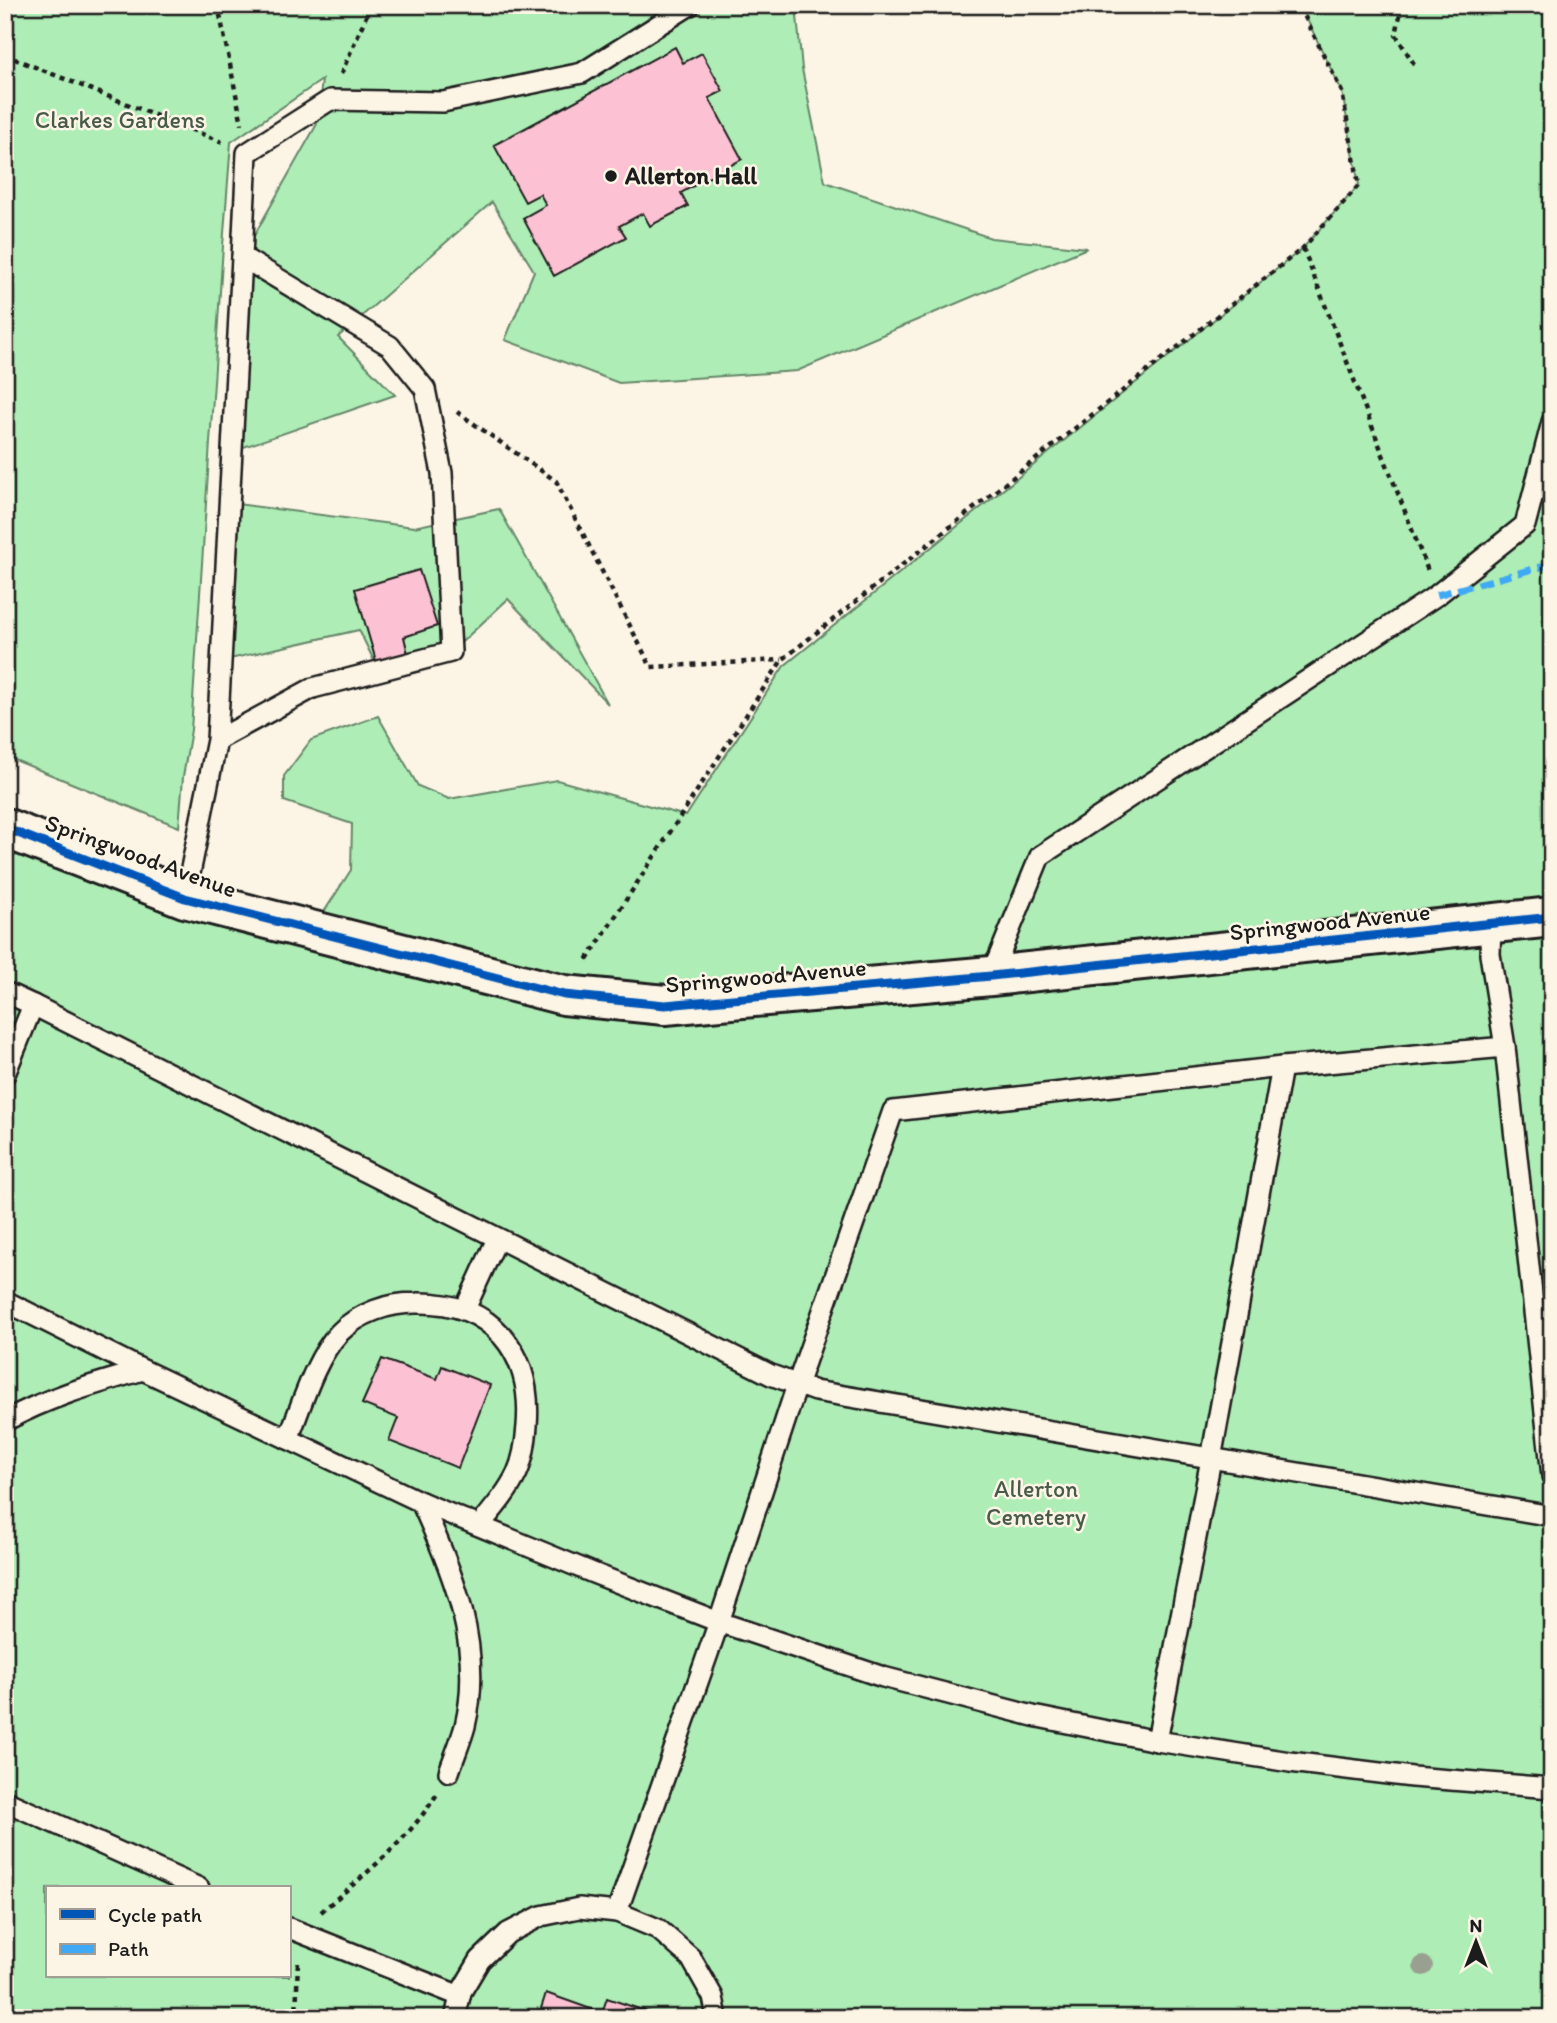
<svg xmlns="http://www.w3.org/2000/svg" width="1557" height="2023" font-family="Itim,sans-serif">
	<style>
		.green { fill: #aeeeb6; stroke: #658569; stroke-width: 2; fill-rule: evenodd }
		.building { fill: #fcc2d3; stroke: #1c1c1c; stroke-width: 2 }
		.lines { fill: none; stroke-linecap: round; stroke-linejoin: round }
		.service-casing { stroke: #1c1c1c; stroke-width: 24 }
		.tertiary-casing { stroke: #1c1c1c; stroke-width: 44 }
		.path { stroke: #1c1c1c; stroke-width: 4.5; stroke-dasharray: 5 5; stroke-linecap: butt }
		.service { stroke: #fcf5e5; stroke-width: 19 }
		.tertiary { stroke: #fcf5e5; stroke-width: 38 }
		.quiet { stroke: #3fa9f5; stroke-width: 7; stroke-dasharray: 14 7; stroke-linecap: butt }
		.cycleway-casing { stroke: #fcf5e5; stroke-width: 13 }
		.cycleway { stroke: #0057b8; stroke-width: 9 }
		.tree { fill: #99a090 }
		.poi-dot { fill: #1c1c1c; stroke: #fcf5e5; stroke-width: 2.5 }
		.labels { text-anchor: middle; stroke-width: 5; stroke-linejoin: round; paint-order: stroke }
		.park-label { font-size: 24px; fill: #485b4a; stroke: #fcf5e5 }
		.poi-label { font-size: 24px; font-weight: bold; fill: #1c1c1c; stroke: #fcf5e5; text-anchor: start }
		.street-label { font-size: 24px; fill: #1c1c1c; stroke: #fcf5e5 }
	</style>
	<rect width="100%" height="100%" fill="#fcf5e5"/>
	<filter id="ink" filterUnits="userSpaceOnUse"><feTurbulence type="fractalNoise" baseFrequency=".0143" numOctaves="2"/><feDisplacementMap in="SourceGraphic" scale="14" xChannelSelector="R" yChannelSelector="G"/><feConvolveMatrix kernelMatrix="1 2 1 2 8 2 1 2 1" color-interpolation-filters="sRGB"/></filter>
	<g filter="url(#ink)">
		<g class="green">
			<polygon points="5,5 796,5 802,69 825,182 991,238 1087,248 797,371 619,383 505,340 534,271 492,202 338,337 395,395 232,451 242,257 317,124 322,80 231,142 223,246 191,730 183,777 179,827 5,756"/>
			<path d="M1300,5h252v2013h-1547v-1173l297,101 49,-76 1,-46 -68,-23v-25l27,-36 67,-24 40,70 31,13 108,-19 129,36 98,-150 519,-418 56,-63 -17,-93zM47,1888h242v88h-242z"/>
			<polygon points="229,503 414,527 499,509 608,704 508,599 451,652 410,663 404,637 419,570 379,671 359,630 221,661"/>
		</g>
		<g class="building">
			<polygon points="675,47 683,63 702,53 723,91 709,98 742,159 681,193 688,206 650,226 643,213 619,226 626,237 554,276 523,218 546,205 540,194 525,202 494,145"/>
			<polygon points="419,570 437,626 404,637 410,663 379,671 355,589"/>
			<polygon points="382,1359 437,1379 442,1366 490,1385 458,1468 389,1441 398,1418 362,1404"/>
			<polygon points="546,1993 602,2013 607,1998 663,2017 538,2018"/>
		</g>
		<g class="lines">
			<g class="service-casing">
				<g id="service">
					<polyline points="242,257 247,153 330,100 443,102 582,73 690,5"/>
					<polyline points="185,898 217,740 242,257 390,346 425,389 442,473 451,652 313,688 217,740"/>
					<polyline points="1491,924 1490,954 1505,1047 1552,1476"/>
					<polyline points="991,976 1040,856 1437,595 1525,525 1552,422"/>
					<polyline points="5,992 33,1005 5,1074"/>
					<polyline points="33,1005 771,1375 815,1391 1552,1516"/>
					<polyline points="5,1301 143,1370 421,1502 593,1573 719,1622 883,1677 1033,1716 1157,1741 1290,1762 1412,1777 1552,1788"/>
					<polyline points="465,1309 497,1239"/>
					<path d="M5,1421c43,-24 90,-37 138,-51"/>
					<path d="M288,1439c13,-32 27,-81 51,-106 20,-20 49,-30 77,-30 76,-2 117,49 111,123 -1,14 -4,34 -10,47 -9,19 -23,35 -37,52"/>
					<path d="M421,1502c32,70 63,145 44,224 -4,15 -11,31 -16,46"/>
					<polyline points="1157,1741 1211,1459 1282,1067"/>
					<polyline points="5,1801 199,1888"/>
					<polyline points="617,1912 719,1622 797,1385 893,1111 1282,1067 1505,1047"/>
					<polyline points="289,1928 460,1996"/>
					<polyline points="455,2018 461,1992 480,1960 508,1933 541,1916 579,1908 617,1912 658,1929 691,1958 713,1997 717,2018"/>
				</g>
			</g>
			<g class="tertiary-casing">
				<polyline id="tertiary" points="5,828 185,898 564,995 665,1005 991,976 1552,917"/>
			</g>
			<g class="path">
				<polyline points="218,5 242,124"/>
				<polyline points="1402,5 1396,35 1414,64"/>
				<polyline points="1535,5 1552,12"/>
				<polyline points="5,55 222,142"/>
				<polyline points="341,74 371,5"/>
				<polyline points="1303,248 1428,571"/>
				<polyline points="457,412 556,481 651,667 782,660"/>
				<polyline points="587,960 782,660 1303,248 1359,185 1342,92 1299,5"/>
				<path d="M321,1912c44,-38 85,-69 116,-118"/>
				<polyline points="296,2018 298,1959"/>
			</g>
			<use href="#service" class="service"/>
			<use href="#tertiary" class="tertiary"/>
			<polyline class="quiet" points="1437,595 1552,564"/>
			<g class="cycleway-casing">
				<polyline id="cycleway" points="5,828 185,898 564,995 665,1005 991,976 1552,917"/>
			</g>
			<use href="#cycleway" class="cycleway"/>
		</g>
		<circle class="tree" cx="1423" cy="1966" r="10"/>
	</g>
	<circle class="poi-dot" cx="611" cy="176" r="7"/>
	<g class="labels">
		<g class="park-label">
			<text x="120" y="128">Clarkes Gardens</text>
			<text x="1036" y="1497">Allerton<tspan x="1036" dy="28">Cemetery</tspan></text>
		</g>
		<g class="poi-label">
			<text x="625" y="184">Allerton Hall</text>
		</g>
		<g class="street-label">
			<text transform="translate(141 856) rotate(20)" y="8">Springwood Avenue</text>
			<text transform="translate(1330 922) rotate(-6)" y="8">Springwood Avenue</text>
			<text transform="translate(766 976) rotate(-5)" y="8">Springwood Avenue</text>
		</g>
	</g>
	<rect width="1557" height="2023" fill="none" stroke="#fcf5e5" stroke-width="28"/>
	<rect x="14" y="14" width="1529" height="1995" fill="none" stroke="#1c1c1c" stroke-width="2.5" filter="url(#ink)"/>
	<rect x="46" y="1886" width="245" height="91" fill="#fcf5e5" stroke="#a29e95" stroke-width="2"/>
	<rect x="60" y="1909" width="35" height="10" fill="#0057b8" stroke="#a29e95" stroke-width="2"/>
	<text x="108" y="1922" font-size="21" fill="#1c1c1c">Cycle path</text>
	<rect x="60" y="1944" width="35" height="10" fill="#3fa9f5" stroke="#a29e95" stroke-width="2"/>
	<text x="108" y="1956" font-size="21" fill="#1c1c1c">Path</text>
	<g transform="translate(1476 1942)" stroke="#fcf5e5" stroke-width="5" paint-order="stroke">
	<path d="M0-5L12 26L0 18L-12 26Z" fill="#1c1c1c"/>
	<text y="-10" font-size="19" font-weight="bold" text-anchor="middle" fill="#1c1c1c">N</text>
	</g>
</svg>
